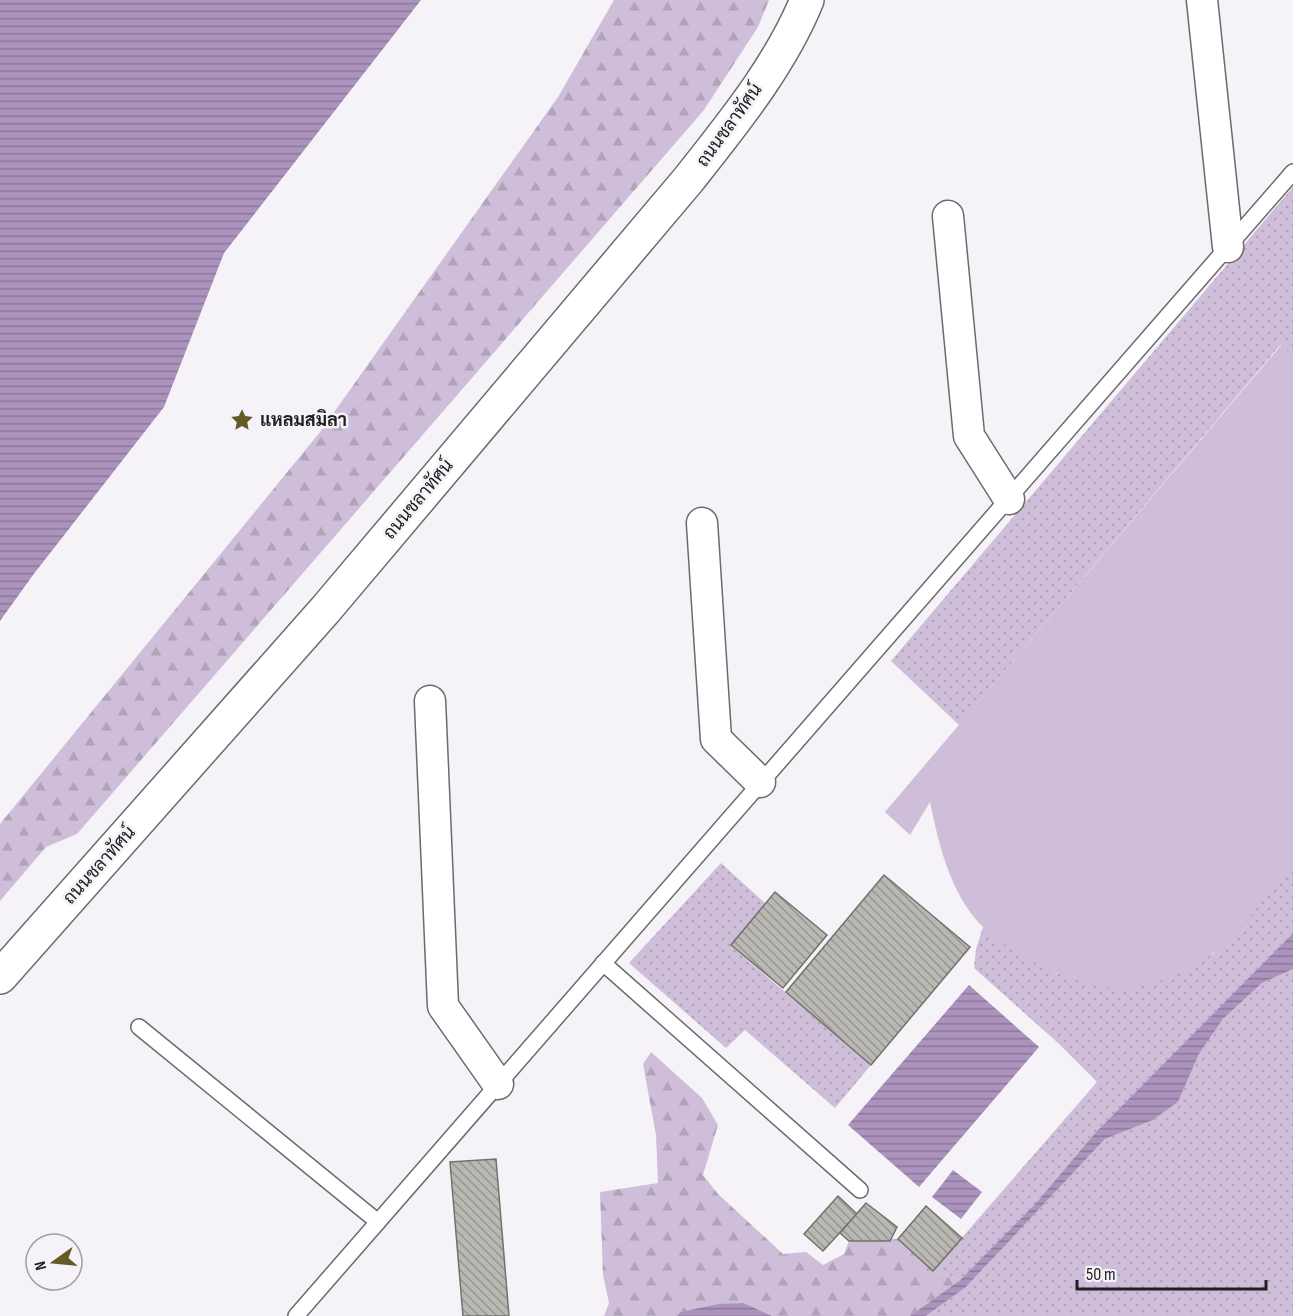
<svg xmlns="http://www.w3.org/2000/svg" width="1293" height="1316" font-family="'Sofia Sans Condensed',Sarabun,sans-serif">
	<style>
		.grass { fill: url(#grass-dots) }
		.forest { fill: url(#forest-firs) }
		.garden { fill: #cebed9 }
		.water { fill: url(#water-rules) }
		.building { fill: url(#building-back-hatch); stroke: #72716c; stroke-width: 1.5 }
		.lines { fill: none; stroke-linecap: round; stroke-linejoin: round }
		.lane-casing { stroke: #6c6a6d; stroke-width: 18 }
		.street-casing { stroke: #6c6a6d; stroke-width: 33 }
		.secondary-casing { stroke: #6c6a6d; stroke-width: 36 }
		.lane { stroke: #fff; stroke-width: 15 }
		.street { stroke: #fff; stroke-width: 30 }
		.secondary { stroke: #fff; stroke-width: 33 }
		.labels { text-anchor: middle; stroke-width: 5; stroke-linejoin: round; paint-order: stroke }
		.street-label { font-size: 18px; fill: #212021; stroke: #f6f3f8 }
		.poi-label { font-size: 18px; font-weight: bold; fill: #212021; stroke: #f6f3f8; text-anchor: start }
	</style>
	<defs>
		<pattern id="grass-dots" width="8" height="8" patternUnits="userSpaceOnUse" patternTransform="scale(1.5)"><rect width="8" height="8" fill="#cebed9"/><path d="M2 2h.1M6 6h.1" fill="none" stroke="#b1a3ba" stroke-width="1.8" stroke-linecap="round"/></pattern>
		<pattern id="forest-firs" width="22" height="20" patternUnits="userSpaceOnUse" patternTransform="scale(1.5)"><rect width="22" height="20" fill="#cebed9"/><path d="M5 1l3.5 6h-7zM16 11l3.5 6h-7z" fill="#b1a3ba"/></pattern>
		<pattern id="water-rules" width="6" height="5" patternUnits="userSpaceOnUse" patternTransform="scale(1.5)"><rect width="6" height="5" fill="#ac93bd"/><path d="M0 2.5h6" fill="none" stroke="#8c7899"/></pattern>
		<pattern id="building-back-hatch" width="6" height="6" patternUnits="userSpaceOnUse" patternTransform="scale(1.5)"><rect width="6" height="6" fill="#b9b8b3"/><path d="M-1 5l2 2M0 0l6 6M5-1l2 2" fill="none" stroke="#969591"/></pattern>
	</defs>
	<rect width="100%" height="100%" fill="#f6f3f8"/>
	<g class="grass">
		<polygon points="1293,187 1293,357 1281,344 959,725 891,661"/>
		<polygon points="1293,861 1293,933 1095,1133 1036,1203 960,1280 933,1271 1097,1082 1058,1043 974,968 976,949 983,927 1015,949 1058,974 1213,954 1247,919"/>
		<polygon points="721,863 766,904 731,946 871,1065 835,1108 745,1030 726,1048 629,963"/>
		<polygon points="1293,969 1293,1316 926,1316 966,1287 1105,1139 1153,1120 1178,1102 1199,1054 1223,1019 1262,983"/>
	</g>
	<g class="forest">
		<polygon points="614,0 769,0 758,27 704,110 77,834 46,847 0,901 0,824 320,432 558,97"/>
		<polygon points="651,1052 702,1098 718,1125 703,1175 718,1194 783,1254 806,1252 823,1265 844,1254 849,1241 898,1239 933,1271 960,1280 910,1316 772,1316 744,1303 680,1312 677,1316 604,1316 609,1303 603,1275 600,1192 658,1183 656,1135 643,1064"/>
	</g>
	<path class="garden" d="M1282,344l11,13v504c-24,30 -51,71 -81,93 -20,15 -50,29 -75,33 -47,8 -121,-28 -154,-60 -33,-33 -44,-82 -53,-125l-20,33 -25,-23z"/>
	<g class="water">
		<polygon points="0,0 421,0 224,253 164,407 33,575 0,621"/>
		<polygon points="1293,933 1293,969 1262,983 1223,1019 1199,1054 1178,1102 1153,1120 1105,1139 966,1287 926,1316 910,1316 960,1280 1036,1203 1095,1133"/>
		<polygon points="969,985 1039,1047 919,1187 848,1125"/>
		<polygon points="953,1170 982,1192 961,1219 932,1197"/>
		<polygon points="744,1303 772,1316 677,1316 680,1312 719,1304"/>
	</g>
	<g class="building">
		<polygon points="884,875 970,947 871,1065 786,992"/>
		<polygon points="775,892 827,935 783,988 731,945"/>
		<polygon points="496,1159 509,1316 463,1316 450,1162"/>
		<polygon points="838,1196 857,1214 823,1251 804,1234"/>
		<polygon points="866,1203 897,1227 890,1241 849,1241 840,1233"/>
		<polygon points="926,1206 962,1238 933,1271 898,1239"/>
	</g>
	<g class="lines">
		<g class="lane-casing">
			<g id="lane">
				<polyline points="603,963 860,1190"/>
				<polyline points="139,1027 378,1222"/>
				<polyline points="296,1316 1293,172"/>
			</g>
		</g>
		<g class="street-casing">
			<g id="street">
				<polyline points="1202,0 1228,247"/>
				<polyline points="948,216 969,436 1009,499"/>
				<polyline points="702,523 716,739 760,782"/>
				<polyline points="430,701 443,1006 498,1084"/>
			</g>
		</g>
		<g class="secondary-casing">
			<path id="secondary" d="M0,977l326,-368 363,-430c44,-56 91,-113 118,-179"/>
		</g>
		<use href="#lane" class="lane"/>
		<use href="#street" class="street"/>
		<use href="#secondary" class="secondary"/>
	</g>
	<defs>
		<g id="sight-bare" transform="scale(1.8)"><path d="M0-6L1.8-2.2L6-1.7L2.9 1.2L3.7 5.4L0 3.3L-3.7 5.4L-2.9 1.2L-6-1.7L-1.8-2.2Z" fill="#655926" stroke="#f6f3f8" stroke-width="2.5" paint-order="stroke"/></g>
	</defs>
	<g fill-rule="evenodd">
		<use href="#sight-bare" x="242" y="420"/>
	</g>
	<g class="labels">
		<g class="street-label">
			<text transform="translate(729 125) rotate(-54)" y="6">ถนนชลาทัศน์</text>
			<text transform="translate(418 499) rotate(-50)" y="6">ถนนชลาทัศน์</text>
			<text transform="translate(99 865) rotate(-48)" y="6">ถนนชลาทัศน์</text>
		</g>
		<g class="poi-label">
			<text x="260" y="426">แหลมสมิลา</text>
		</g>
	</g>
	<g transform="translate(54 1262) rotate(255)"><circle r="28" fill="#f6f3f8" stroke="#a19fa2" stroke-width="1.5"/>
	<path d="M0-4.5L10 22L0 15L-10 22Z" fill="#655926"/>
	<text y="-9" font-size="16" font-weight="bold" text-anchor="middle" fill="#212021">N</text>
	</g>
	<path d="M1077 1280v9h189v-9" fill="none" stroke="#212021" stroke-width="3"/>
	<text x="1086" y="1280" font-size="18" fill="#212021" stroke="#f6f3f8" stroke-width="4.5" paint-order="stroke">50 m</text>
</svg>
